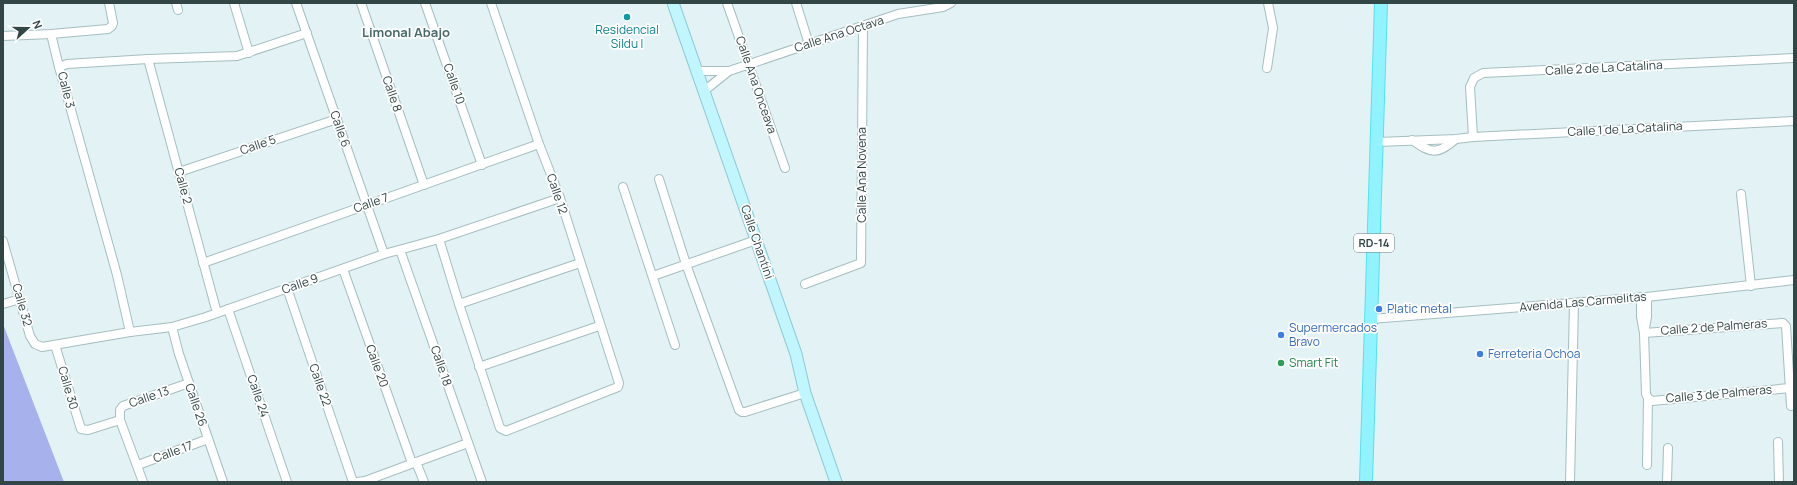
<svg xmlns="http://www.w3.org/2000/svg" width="1797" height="485" font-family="Manrope,sans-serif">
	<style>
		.green { fill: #a7b2ed }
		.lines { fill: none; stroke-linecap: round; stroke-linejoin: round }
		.street-casing { stroke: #a5bec0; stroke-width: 10 }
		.secondary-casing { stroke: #8ccbd5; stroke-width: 13 }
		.primary-casing { stroke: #55e1f0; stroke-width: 14 }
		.street { stroke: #fff; stroke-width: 8 }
		.secondary { stroke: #c2f6ff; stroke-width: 11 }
		.primary { stroke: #91f3ff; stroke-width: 12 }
		.culture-dot { fill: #0f9aa8; stroke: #fff; stroke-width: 1.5 }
		.shop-dot { fill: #3f7fe0; stroke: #fff; stroke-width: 1.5 }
		.leisure-dot { fill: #2e9e5b; stroke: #fff; stroke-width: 1.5 }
		.labels { text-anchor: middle; stroke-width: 3.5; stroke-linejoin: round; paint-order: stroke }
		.shield { fill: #fff; stroke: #707e7e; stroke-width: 1 }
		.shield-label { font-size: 11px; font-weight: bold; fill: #334646 }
		.culture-label { font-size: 12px; fill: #0d838f; stroke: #fff }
		.street-label { font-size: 12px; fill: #334646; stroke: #fff }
		.shop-label { font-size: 12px; fill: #366cbe; stroke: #fff; text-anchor: start }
		.leisure-label { font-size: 12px; fill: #27864d; stroke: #fff; text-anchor: start }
		.neighbourhood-label { font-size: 13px; font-weight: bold; fill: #496a6a; stroke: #fff }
	</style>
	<rect width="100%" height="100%" fill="#e3f2f4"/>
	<polygon class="green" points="3,324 64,482 3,482"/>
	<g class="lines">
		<g class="street-casing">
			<g id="street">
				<polyline points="176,3 178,10"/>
				<polyline points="234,3 249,53"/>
				<polyline points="296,3 384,254"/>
				<polyline points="361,3 424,185"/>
				<polyline points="425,3 482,165"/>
				<polyline points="727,3 785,168"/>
				<polyline points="796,3 809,44"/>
				<polyline points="51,34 59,67"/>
				<polyline points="3,36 51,34 108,29 112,26 113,23 109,3"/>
				<polyline points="148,59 217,313"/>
				<polyline points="1267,68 1273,28 1268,3"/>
				<polyline points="697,71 729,71 898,14 943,7 951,3"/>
				<polyline points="704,91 729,71"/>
				<polyline points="1473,137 1470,87 1474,78 1483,73 1794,58"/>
				<path d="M1412,140c20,14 25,15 44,-1"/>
				<polyline points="1377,142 1456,139 1473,137 1794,121"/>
				<polyline points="179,172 337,119"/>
				<polyline points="659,179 686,264 739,410 742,412 745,412 805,393"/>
				<polyline points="623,187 675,345"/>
				<polyline points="1741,194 1751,286"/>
				<polyline points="439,239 459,304 500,428 506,431 618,387 619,383 560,198 539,144 491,3"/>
				<polyline points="3,241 30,336 35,344 42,347 130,332 172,327 206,317 384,254 439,239 560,198"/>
				<polyline points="400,250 482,482"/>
				<polyline points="203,263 539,144"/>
				<polyline points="343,269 412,463"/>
				<polyline points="653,276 756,240"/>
				<polyline points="805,284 861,263 863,27"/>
				<polyline points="287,288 353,482"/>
				<polyline points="1641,297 1641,317 1644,333 1646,394 1648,398 1647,465"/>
				<polyline points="3,304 20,299"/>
				<polyline points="459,304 580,263"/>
				<polyline points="228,309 287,482"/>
				<polyline points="1371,319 1647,297 1794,280"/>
				<polyline points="172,327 179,354 223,482"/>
				<polyline points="1645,328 1647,317 1647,297"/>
				<polyline points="130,332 117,275 59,67 67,64 148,59 237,56 307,33"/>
				<polyline points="1644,333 1783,323 1786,326 1791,406"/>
				<polyline points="55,345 81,429 88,430 120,420"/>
				<polyline points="479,367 599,326"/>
				<polyline points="1648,398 1652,401 1790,388"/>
				<polyline points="1778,442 1779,482"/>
				<polyline points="416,462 424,482"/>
				<polyline points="138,465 208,439"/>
				<polyline points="143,482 120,420 120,410 123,406 189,383"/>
				<polyline points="357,482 365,481 468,443"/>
				<polyline points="1570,482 1574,303"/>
				<polyline points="1667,482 1668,448"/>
			</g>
		</g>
		<g class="secondary-casing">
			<polyline id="secondary" points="673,3 796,354 805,393 836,482"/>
		</g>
		<g class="primary-casing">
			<polyline id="primary" points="1366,482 1381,3"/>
		</g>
		<use href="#street" class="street"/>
		<use href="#secondary" class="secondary"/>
		<use href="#primary" class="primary"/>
	</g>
	<circle class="culture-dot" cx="627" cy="17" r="4"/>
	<g class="shop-dot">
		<circle cx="1379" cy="309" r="4"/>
		<circle cx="1281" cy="335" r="4"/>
		<circle cx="1480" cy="354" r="4"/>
	</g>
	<circle class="leisure-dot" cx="1281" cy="363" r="4"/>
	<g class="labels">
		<rect class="shield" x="1354" y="234" width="40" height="18" rx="3"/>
		<g class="shield-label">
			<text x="1374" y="247">RD-14</text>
		</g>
		<g class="culture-label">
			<text x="627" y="34">Residencial<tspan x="627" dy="14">Sildu I</tspan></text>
		</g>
		<g class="street-label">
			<text transform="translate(839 34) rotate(-18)" y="4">Calle Ana Octava</text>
			<text transform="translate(1604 68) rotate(-3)" y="4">Calle 2 de La Catalina</text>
			<text transform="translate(454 84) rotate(71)" y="4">Calle 10</text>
			<text transform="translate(756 85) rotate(71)" y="4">Calle Ana Onceava</text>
			<text transform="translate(66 90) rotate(76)" y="4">Calle 3</text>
			<text transform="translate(392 94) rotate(71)" y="4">Calle 8</text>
			<text transform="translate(340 129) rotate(71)" y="4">Calle 6</text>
			<text transform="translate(1625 129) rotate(-3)" y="4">Calle 1 de La Catalina</text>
			<text transform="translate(258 145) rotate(-19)" y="4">Calle 5</text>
			<text transform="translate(862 175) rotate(-90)" y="4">Calle Ana Novena</text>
			<text transform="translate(183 186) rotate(75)" y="4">Calle 2</text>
			<text transform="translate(557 194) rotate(71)" y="4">Calle 12</text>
			<text transform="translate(371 203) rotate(-19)" y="4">Calle 7</text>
			<text transform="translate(757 242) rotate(71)" y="4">Calle Chantini</text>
			<text transform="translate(300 284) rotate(-19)" y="4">Calle 9</text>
			<text transform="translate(1583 302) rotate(-5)" y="4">Avenida Las Carmelitas</text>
			<text transform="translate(22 305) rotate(74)" y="4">Calle 32</text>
			<text transform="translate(1714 327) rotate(-4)" y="4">Calle 2 de Palmeras</text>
			<text transform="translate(377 366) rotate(70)" y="4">Calle 20</text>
			<text transform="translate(441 366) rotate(71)" y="4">Calle 18</text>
			<text transform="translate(320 385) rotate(71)" y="4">Calle 22</text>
			<text transform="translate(68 388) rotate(74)" y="4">Calle 30</text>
			<text transform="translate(1719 394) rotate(-5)" y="4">Calle 3 de Palmeras</text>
			<text transform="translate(258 396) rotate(71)" y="4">Calle 24</text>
			<text transform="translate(149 397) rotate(-19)" y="4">Calle 13</text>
			<text transform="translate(196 405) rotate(71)" y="4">Calle 26</text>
			<text transform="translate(173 452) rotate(-20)" y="4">Calle 17</text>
		</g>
		<g class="shop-label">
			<text x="1387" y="313">Platic metal</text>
			<text x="1289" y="332">Supermercados<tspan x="1289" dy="14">Bravo</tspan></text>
			<text x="1488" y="358">Ferreteria Ochoa</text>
		</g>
		<g class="leisure-label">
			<text x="1289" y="367">Smart Fit</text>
		</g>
		<g class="neighbourhood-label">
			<text x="406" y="37">Limonal Abajo</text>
		</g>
	</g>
	<rect width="1797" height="485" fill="none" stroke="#334646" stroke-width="8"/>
	<g transform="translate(28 28) rotate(69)" stroke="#ffffff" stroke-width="3" paint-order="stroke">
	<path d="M0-3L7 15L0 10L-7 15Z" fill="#334646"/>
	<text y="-6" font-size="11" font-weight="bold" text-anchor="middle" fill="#334646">N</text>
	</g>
</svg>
